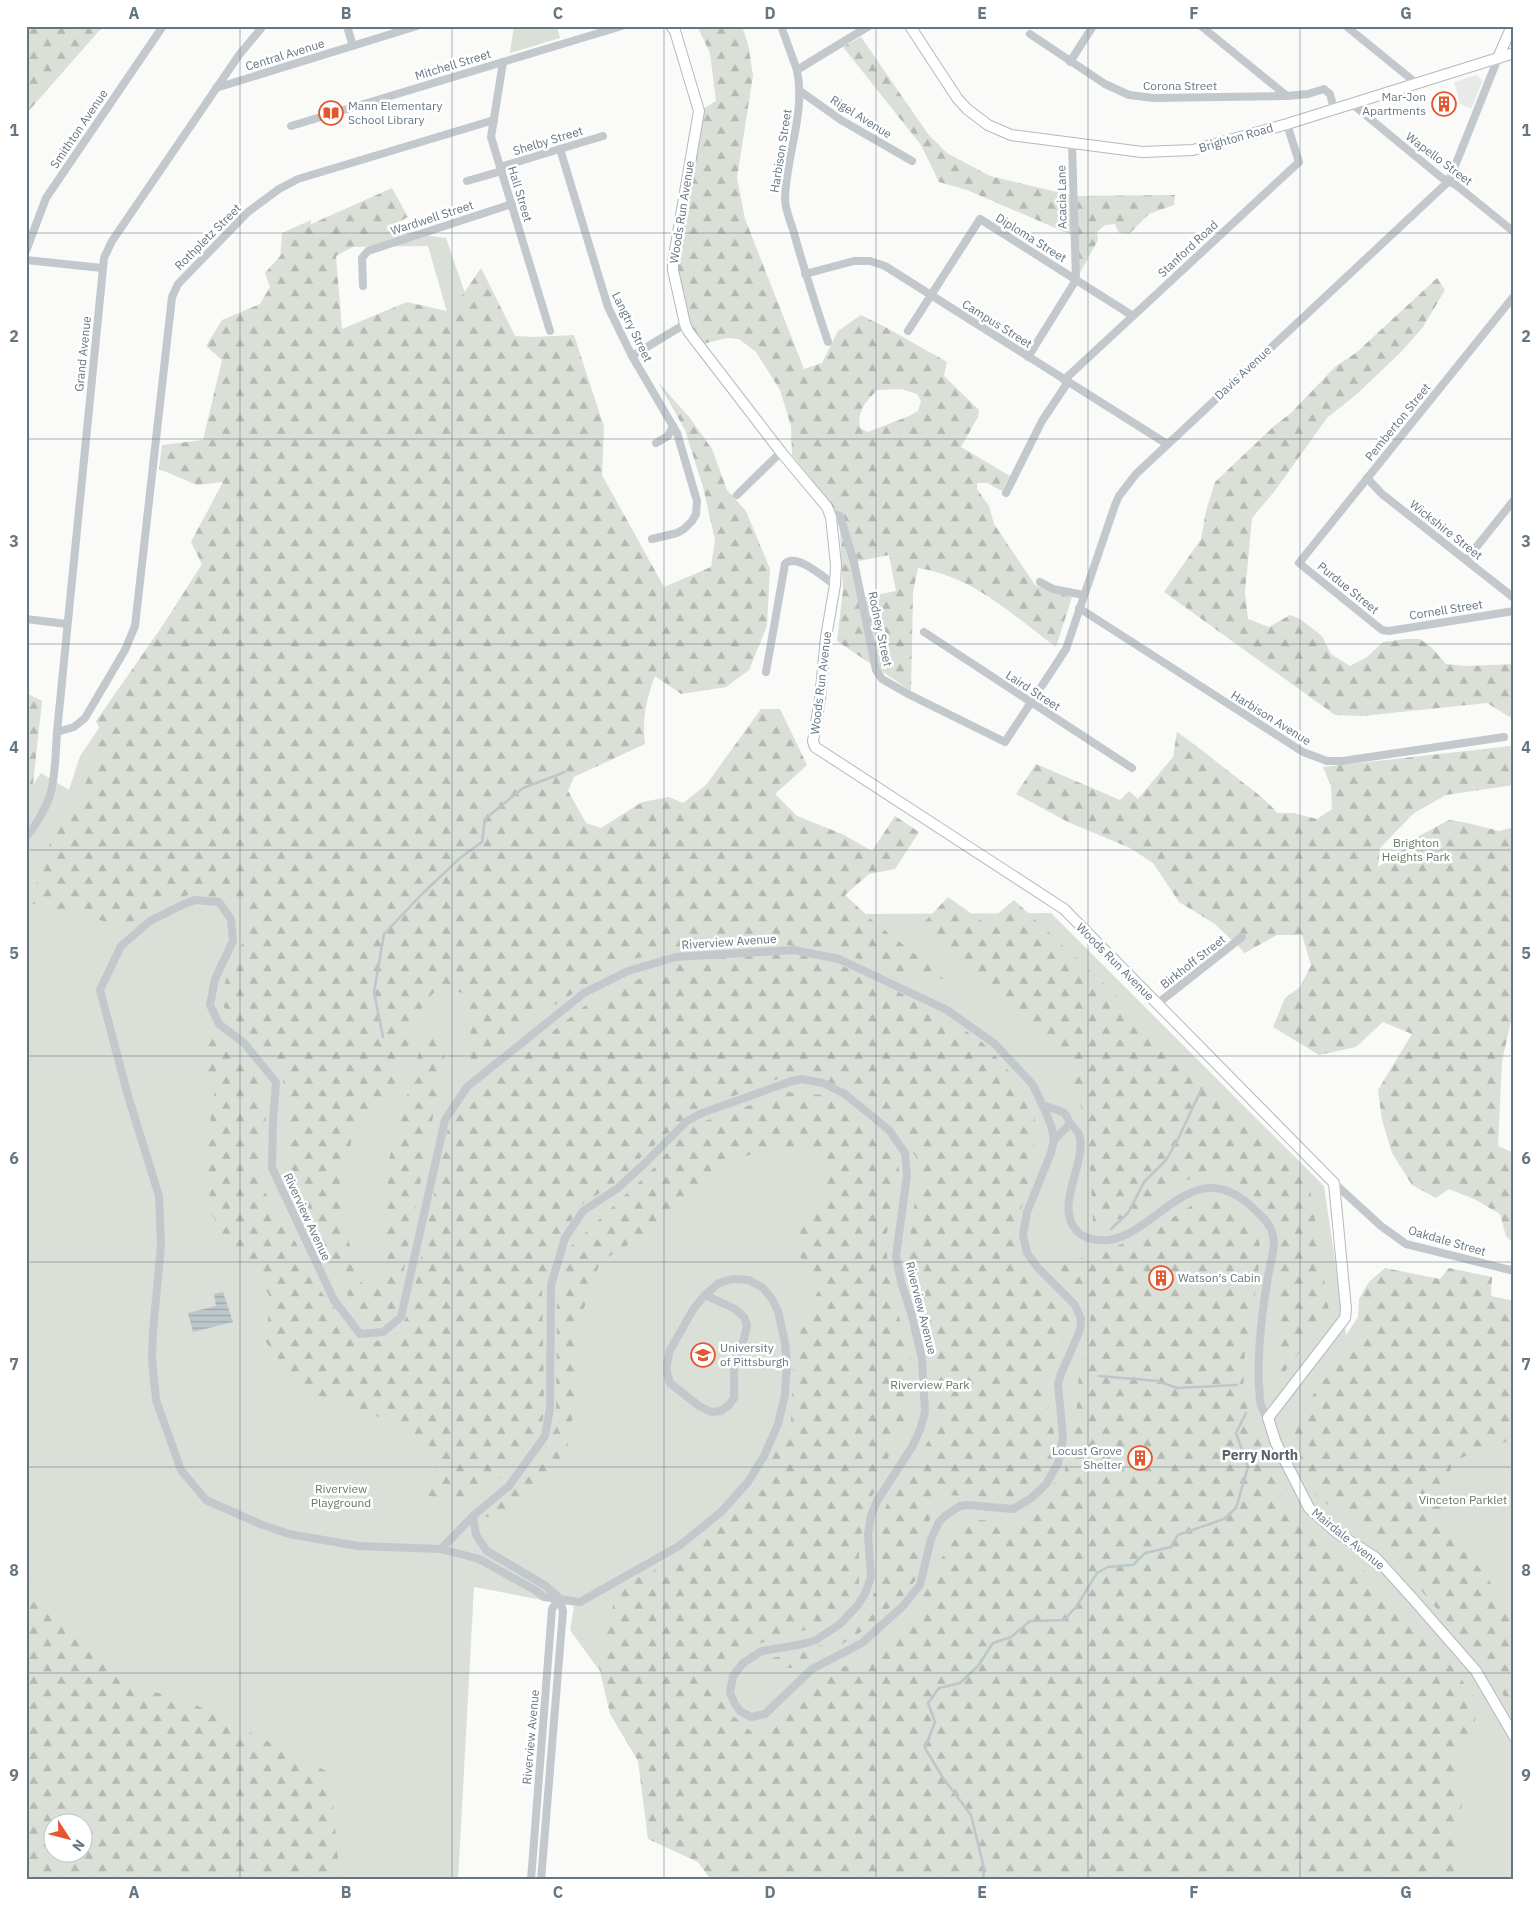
<svg xmlns="http://www.w3.org/2000/svg" width="1540" height="1906" font-family="'IBM Plex Sans',sans-serif">
	<style>
		.built { fill: #e8e9e9 }
		.green { fill: #dadfd7; fill-rule: evenodd }
		.forest { fill: url(#forest-firs); fill-rule: evenodd }
		.water { fill: url(#water-rules) }
		.lines { fill: none; stroke-linecap: round; stroke-linejoin: round }
		.stream { stroke: #bbc7cb; stroke-width: 2.5 }
		.secondary-casing { stroke: #b3babf; stroke-width: 12 }
		.street { stroke: #c3c8cc; stroke-width: 8 }
		.secondary { stroke: #fff; stroke-width: 10 }
		.grid { fill: none; stroke: #657683; stroke-width: 1; stroke-opacity: 0.55 }
		.labels { text-anchor: middle; stroke-width: 5; stroke-linejoin: round; paint-order: stroke }
		.street-label { font-size: 12px; fill: #657683; stroke: #fff }
		.poi-label { font-size: 12px; fill: #657683; stroke: #fff; text-anchor: start }
		.park-label { font-size: 12px; fill: #687a64; stroke: #fff }
		.neighbourhood-label { font-size: 14px; font-weight: bold; fill: #57646e; stroke: #fff }
		.neatline { fill: none; stroke: #657683; stroke-width: 2 }
		.grid-label { font-size: 16px; text-anchor: middle; font-weight: bold; fill: #657683 }
	</style>
	<defs>
		<pattern id="forest-firs" width="22" height="20" patternUnits="userSpaceOnUse" patternTransform="scale(1.25)"><rect width="22" height="20" fill="#dadfd7"/><path d="M5 1l3.5 6h-7zM16 11l3.5 6h-7z" fill="#b4b9b4"/></pattern>
		<pattern id="water-rules" width="6" height="5" patternUnits="userSpaceOnUse" patternTransform="scale(1.25)"><rect width="6" height="5" fill="#bbc7cb"/><path d="M0 2.5h6" fill="none" stroke="#9ca6aa"/></pattern>
	</defs>
	<rect width="100%" height="100%" fill="#fafaf8"/>
	<polygon class="built" points="1476,75 1481,79 1482,82 1471,109 1460,104 1454,82"/>
	<g class="green">
		<polygon points="514,26 557,26 560,38 510,53"/>
		<path d="M311,220l-12,110 35,7 115,-18 -21,-73 -97,1 5,-25 110,16 47,137 -5,435 371,104 192,-1 273,273 22,149 29,-43 139,42v546h-763l-181,-250 4,-24 -100,-19 -16,293h-395l-37,-15v-1071l15,-21 28,17 11,-34 153,-225 40,-178 9,-120zM52,1824h30v30h-30z"/>
	</g>
	<g class="forest">
		<polygon points="26,26 105,26 98,32 26,114"/>
		<path d="M697,26h45l6,18 5,31 -16,103 8,41 59,150 18,-6 16,-32 23,-16 26,13 60,34 -3,14 35,34 -1,7 -17,30 49,29 -8,15 -15,-8h-10v6l12,17 5,18 41,61 21,8 16,4 -16,50c-43,-32 -84,-71 -138,-79l-5,24 -2,99 -74,-50 6,-51 -3,-59 -5,-22 -43,-54 -1,-29 -11,-36 -24,-38 -17,-13 -13,-1 -27,7 -11,-14 -15,-61 26,-159 17,-10 -6,-48zM902,389l15,5 4,7 -3,10 -9,5 -41,16 -8,-4c-3,-18 5,-25 17,-38zM889,555l7,36 -34,7 -8,-36z"/>
		<polygon points="861,37 928,134 947,153 990,176 1074,196 1175,195 1174,205 1149,214 1129,234 1119,233 1115,224 1105,225 1097,232 1098,240 1076,280 1074,236 967,190 939,182 921,145 843,47"/>
		<path d="M392,188l16,29 -72,39 6,73 65,-27 44,10 30,-44 34,68 19,1 40,-2 30,92 -2,48 62,112 47,-20 4,-27 -12,-53 -18,-57 -27,-48 32,36 22,31 15,41 19,21 24,58 -3,57 -18,44 -23,17 -45,7 -26,-18c-9,24 -13,42 -10,68l-71,33 -6,14 18,32 15,5 41,-26 27,-5 14,6 23,-18 55,-76h19l27,56 -32,29 22,22 45,18 30,17 23,-35 24,16 -24,37 -26,5 -24,21 28,26 75,59 -50,-8 -61,-20 -78,-11 -65,4 -69,16 -72,45 -82,66 -1,-77 -30,-8 -16,15 -32,91 -38,39 -15,55 17,92 12,8 13,-11 9,-120 34,-121 13,1 8,17 -48,253 -6,14 -19,2 -17,-12 -67,-140v-73l-9,-30 -54,-58 -5,-10 7,-23 17,-36 3,-22 -24,-24 -16,7 -15,-8 -27,12 -33,23 -102,-25 30,-90 21,-16 21,-63 -6,-13 67,-96 39,-61 -11,-22 32,-60 -26,3 -38,-16 3,-24 41,-5 19,-80 -16,-14 16,-26 38,-16 10,-17 -5,-14 42,-47z"/>
		<path d="M1437,278l8,12 -22,37 -22,25 -44,42 -30,24 -53,74 -22,26 -7,74 3,27 21,8 21,-12 10,4 22,17 9,18 19,12 17,-9 16,-15 23,-3h14l11,8 15,17 19,2 49,-2v121l-68,10 -32,18 -34,35 -2,19 25,-17 16,-14 30,-16 19,3 31,8 15,-4v181l-12,53 -4,85 16,7v91l-8,-8 -6,-22 -26,-15 -25,-10 -13,9 -24,-13 -20,-32 -10,-33 -4,-30 34,-56 -29,-12 -27,25 -37,8 -46,-28 12,-29 15,-11 11,-22 -9,-30h-25l-32,18 -30,-29 -36,-22 -26,-39 -23,-15 -62,-26 -52,-28 20,-30 84,36 9,-9 9,8 35,-42 4,-25c21,14 39,30 59,45 15,12 29,21 41,36h16l24,6 15,-10 -1,-23 -8,-19 188,-21 2,-27 -26,-16 -125,13 -27,-1 -171,-123 37,-53 5,-28 9,-29 59,-56 17,-13 44,-46 22,-15z"/>
		<polygon points="26,693 42,701 32,793 26,802"/>
		<polygon points="948,897 986,924 1014,900 1308,1174 1329,1312 1275,1385 1279,1220 1247,1189 1215,1170 1179,1183 1144,1216 1093,1222 1088,1128 1063,1053 919,928"/>
		<path d="M782,949l45,10 108,50 48,34 38,41 14,30 -1,49 -21,75 8,25 32,31 16,11 3,18 -17,36 -10,32 9,42 -2,26 -19,27 -23,12 -66,-3 -14,24 -5,17 -6,39 -13,18 -27,24 -22,18 -54,33h-25l-6,-10 35,-7 26,-11 22,-19 18,-25 9,-24 -4,-48 10,-22 45,-68 5,-38 -8,-52 -17,-58 -6,-26 11,-81 -2,-22 -16,-23 -43,-36 -23,-12 -20,-3 -15,-12 -92,35 -24,14 -41,36 -23,24 -39,26 -26,41 -12,42 2,116 -2,23 -16,23 -20,23 -33,25 -21,3 -24,-6 9,-29 -4,-19 -34,-23 -60,-24 -30,-8 -9,-5 -34,-46 4,-45 -21,-36 -24,-23 -14,-26 -4,-51 4,-47 4,-25 -13,-28 5,-25 11,-1 30,26 12,19 7,28 -8,68 7,18 30,49 25,49 42,51c35,-4 38,-10 49,-42l36,-173 19,-28 119,-95 42,-21 37,-16 71,-17z"/>
		<polygon points="787,1092 822,1095 860,1117 892,1147 899,1168 898,1183 885,1241 893,1300 911,1351 907,1412 869,1504 859,1545 859,1590 821,1627 786,1634 737,1652 717,1683 732,1715 754,1734 788,1706 837,1669 884,1650 917,1609 932,1572 967,1522 981,1520 1013,1523 1064,1474 1076,1422 1079,1372 1092,1311 1055,1263 1098,1255 1158,1227 1208,1195 1240,1208 1260,1233 1258,1277 1245,1352 1243,1391 1279,1492 1309,1532 1365,1571 1424,1631 1478,1701 1474,1728 1454,1748 1463,1800 1458,1830 1461,1880 711,1880 698,1862 648,1839 638,1761 610,1714 597,1659 619,1586 671,1563 730,1514 765,1473 791,1420 795,1328 821,1287 796,1251 796,1224 812,1216 824,1193 826,1150 770,1148 717,1166 665,1222 600,1262 577,1328 578,1386 566,1454 512,1513 481,1518 502,1498 535,1464 556,1428 557,1297 568,1249 656,1166 688,1127"/>
		<polygon points="1385,1268 1440,1279 1449,1268 1492,1277 1491,1296 1514,1301 1514,1439 1452,1461 1439,1528 1463,1546 1514,1614 1514,1714 1488,1669 1386,1549 1316,1496 1288,1429 1357,1336 1359,1299 1369,1282"/>
		<path d="M26,1579l70,72 25,32 67,18 144,73 2,43 6,63h-306l-8,-3zM52,1824h30v30h-30z"/>
	</g>
	<polygon class="water" points="223,1292 233,1322 193,1332 188,1313 216,1306 214,1294"/>
	<g class="lines">
		<g class="stream">
			<polyline points="383,1037 374,992 384,934 421,895 460,858 482,842 485,819 523,788 565,772"/>
			<polyline points="1111,1229 1128,1213 1144,1182 1166,1160 1178,1139 1202,1088"/>
			<polyline points="1099,1376 1158,1381 1177,1388 1237,1385"/>
			<polyline points="983,1880 984,1868 971,1815 943,1778 925,1748 935,1722 928,1703 939,1688 960,1683 978,1666 993,1643 1011,1637 1030,1621 1064,1620 1076,1607 1097,1573 1108,1567 1133,1565 1145,1553 1171,1547 1178,1535 1224,1519 1236,1508 1248,1467 1236,1433 1246,1413"/>
		</g>
		<g class="secondary-casing">
			<g id="secondary">
				<polyline points="671,26 675,31 699,111 673,262 673,270 685,324 688,331 781,452 827,507 831,517 836,565 835,585 826,637 820,699 813,741 815,747 1064,909 1334,1183 1346,1309 1345,1318 1268,1418 1276,1443 1309,1508 1336,1532 1376,1558 1414,1600 1476,1671 1514,1736"/>
				<polyline points="910,26 957,98 967,109 988,125 1011,135 1142,152 1193,150 1287,124 1514,53"/>
				<polyline points="1498,58 1512,26"/>
			</g>
		</g>
		<g class="street">
			<polyline points="347,26 353,46"/>
			<polyline points="781,26 797,70"/>
			<polyline points="1201,26 1287,96 1308,94 1324,89 1330,94 1334,109"/>
			<polyline points="1346,26 1416,83"/>
			<polyline points="1030,34 1105,84 1129,95 1153,98 1287,96"/>
			<polyline points="503,62 491,137 550,331"/>
			<polyline points="1070,62 1093,26"/>
			<polyline points="216,88 417,26"/>
			<polyline points="800,91 841,120 912,161"/>
			<polyline points="1351,103 1442,178 1456,185 1514,232"/>
			<polyline points="291,126 622,26"/>
			<polyline points="560,149 608,307 632,356 677,433 697,501 696,514 692,521 684,529 677,533 652,539"/>
			<polyline points="500,167 603,136"/>
			<polyline points="467,181 502,171"/>
			<polyline points="26,251 46,198 163,26"/>
			<polyline points="26,260 102,268"/>
			<polyline points="805,274 854,261 870,261 885,266 1167,444"/>
			<polyline points="363,286 362,258 368,251 512,204"/>
			<polyline points="1514,296 1299,563 1382,630 1389,631 1514,611"/>
			<polyline points="908,331 980,219 1133,316"/>
			<path d="M828,342c-12,-36 -24,-72 -34,-109 -3,-11 -9,-23 -9,-34 1,-44 21,-86 12,-129l72,-44"/>
			<polyline points="632,356 685,324"/>
			<polyline points="1028,357 1076,280 1072,144"/>
			<polyline points="1064,380 1299,162 1287,124"/>
			<polyline points="656,443 668,436 673,426"/>
			<polyline points="1367,478 1382,494 1514,598"/>
			<polyline points="1006,493 1042,421 1068,382"/>
			<polyline points="737,495 781,452"/>
			<polyline points="830,513 840,516 854,562 876,670 882,679 910,695 1005,742 1066,649 1115,505 1119,496 1136,474 1449,181 1498,58"/>
			<polyline points="1466,560 1514,500"/>
			<polyline points="1040,582 1053,589 1084,595"/>
			<polyline points="1079,608 1303,752 1327,761 1343,761 1504,737"/>
			<polyline points="26,619 67,624"/>
			<polyline points="924,632 1132,768"/>
			<path d="M766,672l19,-108c11,-12 39,14 50,21"/>
			<polyline points="57,732 104,258 112,241 239,55 263,26"/>
			<path d="M26,837c31,-38 28,-59 31,-105l17,-5 11,-9 40,-68 10,-24 37,-329 6,-13 70,-72 31,-23 19,-10 196,-59"/>
			<polygon points="195,900 219,902 231,919 233,941 215,979 210,1005 219,1024 244,1043 276,1082 273,1122 272,1168 334,1300 360,1334 383,1332 401,1317 445,1120 467,1087 584,993 628,971 676,957 794,950 839,959 947,1010 995,1044 1033,1085 1047,1115 1052,1129 1054,1140 1051,1153 1027,1212 1023,1235 1027,1253 1038,1268 1075,1305 1081,1319 1080,1330 1061,1374 1058,1384 1063,1438 1058,1463 1047,1483 1039,1491 1030,1499 1013,1509 967,1505 960,1506 946,1515 939,1522 931,1539 920,1585 903,1606 862,1643 812,1669 765,1714 751,1717 740,1711 735,1704 730,1693 733,1676 743,1663 762,1651 803,1644 816,1640 840,1624 857,1606 865,1594 871,1577 868,1535 871,1515 877,1501 912,1447 920,1430 925,1412 922,1359 912,1316 901,1282 896,1256 907,1175 905,1153 889,1130 845,1094 823,1083 802,1079 789,1082 702,1113 687,1121 645,1163 618,1188 583,1211 565,1238 551,1285 550,1408 545,1436 509,1486 473,1516 441,1549 358,1546 289,1534 260,1524 206,1500 181,1470 156,1400 152,1359 153,1331 161,1246 159,1196 128,1096 100,990 121,946 150,921 182,905"/>
			<polyline points="1157,1004 1242,937"/>
			<path d="M1043,1105c6,3 16,4 21,8 3,2 4,7 6,10 4,5 9,8 10,15 5,28 -25,67 -4,92 4,5 10,8 16,9 59,15 96,-98 164,-28 6,6 14,12 16,21 5,13 -2,31 -4,45 -6,35 -11,73 -9,109 1,6 0,13 2,19 1,4 4,9 7,13"/>
			<polyline points="1054,1140 1070,1124"/>
			<polyline points="1334,1183 1381,1226 1406,1244 1514,1271"/>
			<polyline points="473,1516 476,1535 487,1551 546,1586 559,1598 563,1611 541,1880"/>
			<polyline points="441,1549 479,1559 535,1590 544,1597 580,1602 679,1546 721,1512 748,1482 764,1456 778,1424 785,1395 787,1363 785,1343 778,1311 772,1299 763,1288 749,1280 733,1279 719,1283 705,1295 694,1308 670,1350 667,1364 667,1373 670,1383 699,1406 711,1412 721,1411 729,1405 734,1398 734,1362 744,1339 747,1325 744,1317 735,1309 705,1295"/>
			<polyline points="531,1880 552,1609 559,1598"/>
		</g>
		<use href="#secondary" class="secondary"/>
	</g>
	<path class="grid" d="M240,26v1854M452,26v1854M664,26v1854M876,26v1854M1088,26v1854M1300,26v1854M26,233h1488M26,439h1488M26,644h1488M26,850h1488M26,1056h1488M26,1262h1488M26,1467h1488M26,1673h1488"/>
	<defs>
		<g id="building-ring" transform="scale(1.25)"><circle r="9.5" fill="#fff" stroke="#e4572e" stroke-width="1.5"/><path d="M-4-6H4V6H1V3H-1V6H-4ZM-2.5-4.3h1.7v1.8h-1.7ZM.8-4.3h1.7v1.8H.8ZM-2.5-1h1.7V.8h-1.7ZM.8-1h1.7V.8H.8Z" fill="#e4572e"/></g>
		<g id="library-ring" transform="scale(1.25)"><circle r="9.5" fill="#fff" stroke="#e4572e" stroke-width="1.5"/><path d="M-6-4Q-3-5.5-.7-3.5V5Q-3 3-6 4ZM6-4Q3-5.5 .7-3.5V5Q3 3 6 4Z" fill="#e4572e"/></g>
		<g id="university-ring" transform="scale(1.25)"><circle r="9.5" fill="#fff" stroke="#e4572e" stroke-width="1.5"/><path d="M0-5L7-2L0 1L-7-2ZM-4 1L0 2.5L4 1V4Q0 6-4 4Z" fill="#e4572e"/></g>
	</defs>
	<g fill-rule="evenodd">
		<use href="#building-ring" x="1444" y="104"/>
		<use href="#library-ring" x="331" y="113"/>
		<use href="#building-ring" x="1161" y="1278"/>
		<use href="#university-ring" x="703" y="1355"/>
		<use href="#building-ring" x="1140" y="1458"/>
	</g>
	<g class="labels">
		<g class="street-label">
			<text transform="translate(285 55) rotate(-17)" y="4">Central Avenue</text>
			<text transform="translate(453 65) rotate(-17)" y="4">Mitchell Street</text>
			<text x="1180" y="90">Corona Street</text>
			<text transform="translate(861 117) rotate(32)" y="4">Rigel Avenue</text>
			<text transform="translate(79 129) rotate(-56)" y="4">Smithton Avenue</text>
			<text transform="translate(1236 138) rotate(-16)" y="4">Brighton Road</text>
			<text transform="translate(548 141) rotate(-17)" y="4">Shelby Street</text>
			<text transform="translate(781 151) rotate(-81)" y="4">Harbison Street</text>
			<text transform="translate(1439 159) rotate(37)" y="4">Wapello Street</text>
			<text transform="translate(520 194) rotate(73)" y="4">Hall Street</text>
			<text transform="translate(1062 197) rotate(-91)" y="4">Acacia Lane</text>
			<text transform="translate(682 212) rotate(-81)" y="4">Woods Run Avenue</text>
			<text transform="translate(432 218) rotate(-18)" y="4">Wardwell Street</text>
			<text transform="translate(208 237) rotate(-45)" y="4">Rothpletz Street</text>
			<text transform="translate(1031 238) rotate(32)" y="4">Diploma Street</text>
			<text transform="translate(1188 249) rotate(-43)" y="4">Stanford Road</text>
			<text transform="translate(997 324) rotate(32)" y="4">Campus Street</text>
			<text transform="translate(632 327) rotate(64)" y="4">Langtry Street</text>
			<text transform="translate(83 354) rotate(-84)" y="4">Grand Avenue</text>
			<text transform="translate(1243 373) rotate(-43)" y="4">Davis Avenue</text>
			<text transform="translate(1398 422) rotate(-51)" y="4">Pemberton Street</text>
			<text transform="translate(1446 530) rotate(38)" y="4">Wickshire Street</text>
			<text transform="translate(1348 588) rotate(39)" y="4">Purdue Street</text>
			<text transform="translate(1446 610) rotate(-9)" y="4">Cornell Street</text>
			<text transform="translate(880 629) rotate(78)" y="4">Rodney Street</text>
			<text transform="translate(821 683) rotate(-83)" y="4">Woods Run Avenue</text>
			<text transform="translate(1033 691) rotate(33)" y="4">Laird Street</text>
			<text transform="translate(1271 718) rotate(32)" y="4">Harbison Avenue</text>
			<text transform="translate(729 942) rotate(-4)" y="4">Riverview Avenue</text>
			<text transform="translate(1115 962) rotate(45)" y="4">Woods Run Avenue</text>
			<text transform="translate(1193 962) rotate(-38)" y="4">Birkhoff Street</text>
			<text transform="translate(307 1217) rotate(65)" y="4">Riverview Avenue</text>
			<text transform="translate(1447 1241) rotate(16)" y="4">Oakdale Street</text>
			<text transform="translate(921 1308) rotate(76)" y="4">Riverview Avenue</text>
			<text transform="translate(1348 1539) rotate(39)" y="4">Mairdale Avenue</text>
			<text transform="translate(531 1737) rotate(-85)" y="4">Riverview Avenue</text>
		</g>
		<g class="poi-label">
			<text x="1426" y="101" text-anchor="end">Mar-Jon<tspan x="1426" dy="14">Apartments</tspan></text>
			<text x="348" y="110">Mann Elementary<tspan x="348" dy="14">School Library</tspan></text>
			<text x="1178" y="1282">Watson's Cabin</text>
			<text x="720" y="1352">University<tspan x="720" dy="14">of Pittsburgh</tspan></text>
			<text x="1122" y="1455" text-anchor="end">Locust Grove<tspan x="1122" dy="14">Shelter</tspan></text>
		</g>
		<g class="park-label">
			<text x="1416" y="847">Brighton<tspan x="1416" dy="14">Heights Park</tspan></text>
			<text x="930" y="1389">Riverview Park</text>
			<text x="341" y="1493">Riverview<tspan x="341" dy="14">Playground</tspan></text>
			<text x="1463" y="1504">Vinceton Parklet</text>
		</g>
		<g class="neighbourhood-label">
			<text x="1260" y="1460">Perry North</text>
		</g>
	</g>
	<rect width="1540" height="1906" fill="none" stroke="#ffffff" stroke-width="55"/>
	<g transform="translate(68 1838) rotate(126)"><circle r="24" fill="#ffffff" stroke="#c1c8cd"/>
	<path d="M0-4L9 19L0 12L-9 19Z" fill="#e4572e"/>
	<text y="-8" font-size="14" font-weight="bold" text-anchor="middle" fill="#657683">N</text>
	</g>
	<rect x="28" y="28" width="1484" height="1850" class="neatline"/>
	<g class="grid-label">
		<text x="134" y="19">A</text>
		<text x="346" y="19">B</text>
		<text x="558" y="19">C</text>
		<text x="770" y="19">D</text>
		<text x="982" y="19">E</text>
		<text x="1194" y="19">F</text>
		<text x="1406" y="19">G</text>
		<text x="14" y="136">1</text>
		<text x="1526" y="136">1</text>
		<text x="14" y="342">2</text>
		<text x="1526" y="342">2</text>
		<text x="14" y="547">3</text>
		<text x="1526" y="547">3</text>
		<text x="14" y="753">4</text>
		<text x="1526" y="753">4</text>
		<text x="14" y="959">5</text>
		<text x="1526" y="959">5</text>
		<text x="14" y="1164">6</text>
		<text x="1526" y="1164">6</text>
		<text x="14" y="1370">7</text>
		<text x="1526" y="1370">7</text>
		<text x="14" y="1576">8</text>
		<text x="1526" y="1576">8</text>
		<text x="14" y="1781">9</text>
		<text x="1526" y="1781">9</text>
		<text x="134" y="1898">A</text>
		<text x="346" y="1898">B</text>
		<text x="558" y="1898">C</text>
		<text x="770" y="1898">D</text>
		<text x="982" y="1898">E</text>
		<text x="1194" y="1898">F</text>
		<text x="1406" y="1898">G</text>
	</g>
</svg>
